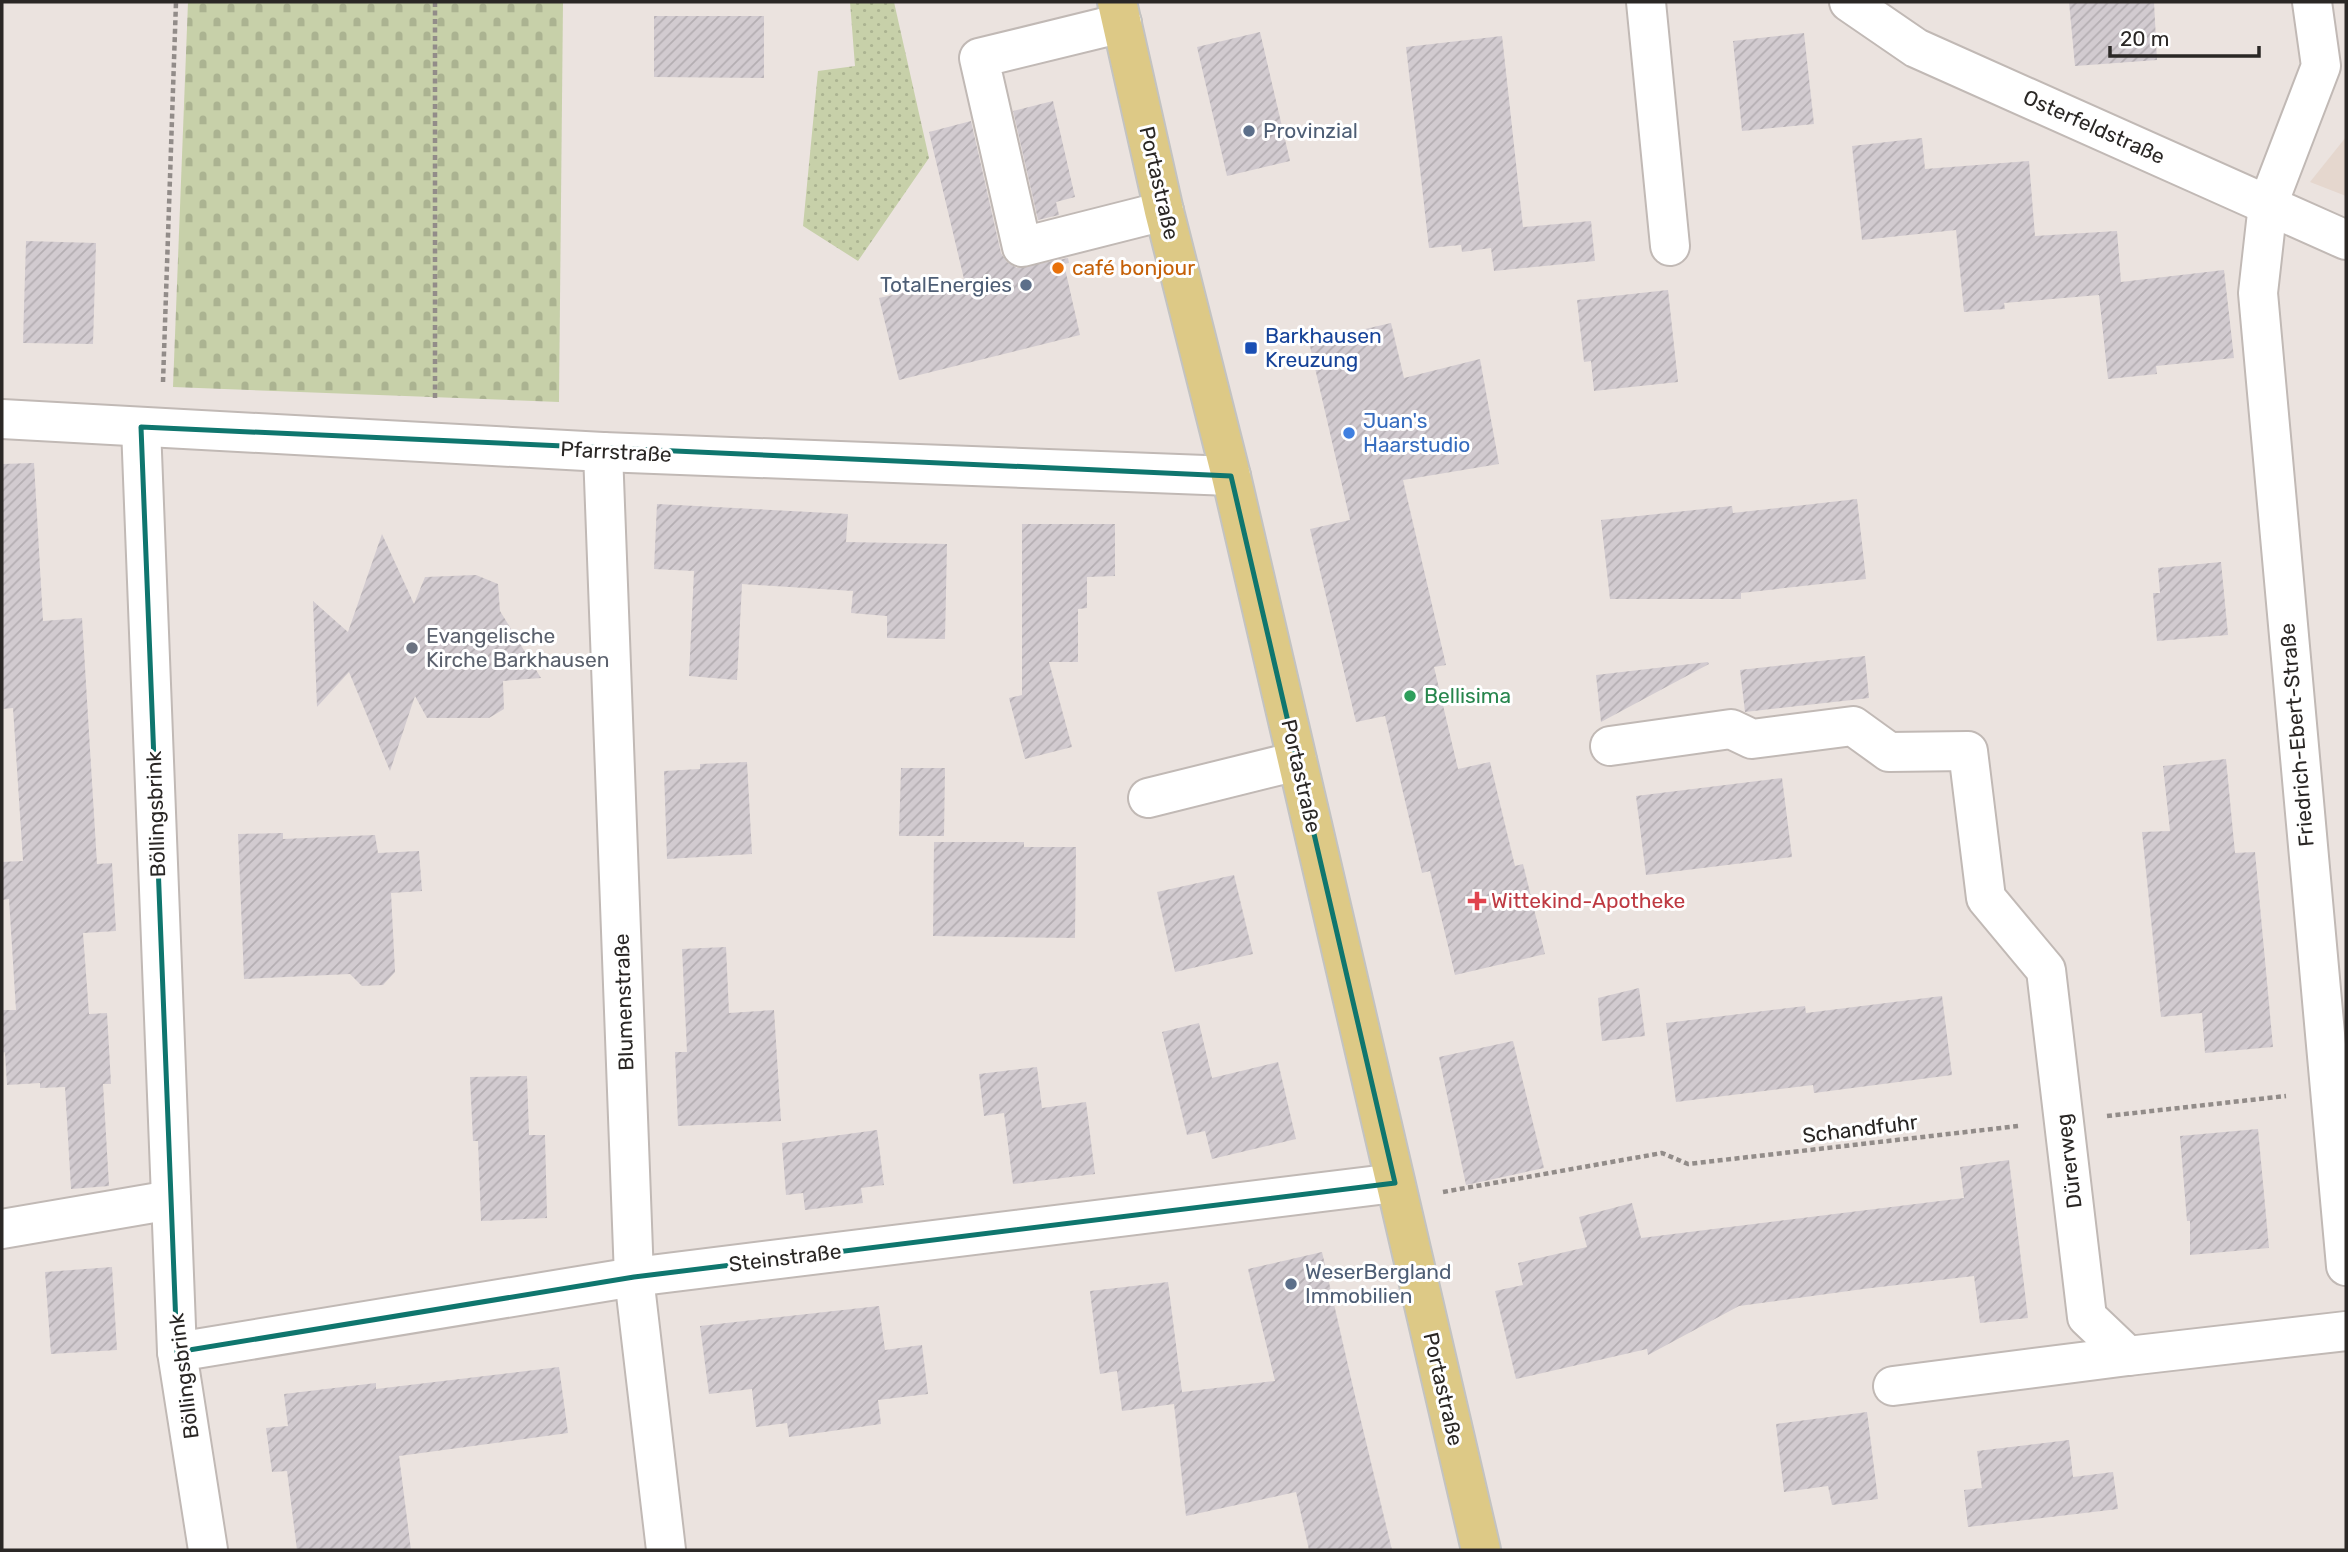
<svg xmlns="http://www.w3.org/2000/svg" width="2348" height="1552" font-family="Rubik,sans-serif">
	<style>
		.built { fill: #e5d7ce }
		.grass { fill: url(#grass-dots) }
		.cemetery { fill: url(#cemetery-stones) }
		.building { fill: url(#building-hatch) }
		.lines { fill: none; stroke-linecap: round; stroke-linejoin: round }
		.minor-casing { stroke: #c1b9b5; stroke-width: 42 }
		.major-casing { stroke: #c3c3c2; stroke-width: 42 }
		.path { stroke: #928c89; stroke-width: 4.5; stroke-dasharray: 5 3.5; stroke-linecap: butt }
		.minor { stroke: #fff; stroke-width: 38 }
		.major { stroke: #ddc986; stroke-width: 38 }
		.marked { fill: none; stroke: #0f766e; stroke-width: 5; stroke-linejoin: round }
		.service-dot { fill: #5c6f8a; stroke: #fff; stroke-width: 2.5 }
		.food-dot { fill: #e8710a; stroke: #fff; stroke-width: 2.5 }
		.transit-dot { fill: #1a4fb4; stroke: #fff; stroke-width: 2.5 }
		.shop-dot { fill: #3f7fe0; stroke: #fff; stroke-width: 2.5 }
		.worship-dot { fill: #6b7280; stroke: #fff; stroke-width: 2.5 }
		.leisure-dot { fill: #2e9e5b; stroke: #fff; stroke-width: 2.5 }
		.health-dot { fill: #e0444e; stroke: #fff; stroke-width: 2.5 }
		.labels { text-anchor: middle; stroke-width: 6; stroke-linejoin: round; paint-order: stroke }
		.street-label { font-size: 21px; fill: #2a2725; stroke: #fff }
		.service-label { font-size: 21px; fill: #4e5e75; stroke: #fff; text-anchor: start }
		.food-label { font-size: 21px; fill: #c56008; stroke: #fff; text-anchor: start }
		.transit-label { font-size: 21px; fill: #164399; stroke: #fff; text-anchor: start }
		.shop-label { font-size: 21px; fill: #366cbe; stroke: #fff; text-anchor: start }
		.worship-label { font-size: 21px; fill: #5b616d; stroke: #fff; text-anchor: start }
		.leisure-label { font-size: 21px; fill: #27864d; stroke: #fff; text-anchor: start }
		.health-label { font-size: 21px; fill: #be3a42; stroke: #fff; text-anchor: start }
	</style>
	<defs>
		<pattern id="grass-dots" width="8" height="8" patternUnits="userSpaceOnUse" patternTransform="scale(1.75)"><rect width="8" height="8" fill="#c7d0a9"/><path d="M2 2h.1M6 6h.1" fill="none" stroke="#abb391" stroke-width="1.8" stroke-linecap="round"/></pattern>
		<pattern id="cemetery-stones" width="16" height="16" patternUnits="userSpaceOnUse" patternTransform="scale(1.75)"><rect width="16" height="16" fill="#c7d0a9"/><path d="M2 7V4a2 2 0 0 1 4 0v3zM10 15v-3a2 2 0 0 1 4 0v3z" fill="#abb391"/></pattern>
		<pattern id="building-hatch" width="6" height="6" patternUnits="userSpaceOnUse" patternTransform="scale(1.75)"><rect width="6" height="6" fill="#d2cbd0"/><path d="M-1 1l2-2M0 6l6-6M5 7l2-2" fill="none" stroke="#b4aeb2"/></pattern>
	</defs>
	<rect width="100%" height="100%" fill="#ebe3df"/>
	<polygon class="built" points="2346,137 2346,196 2310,182"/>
	<polygon class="grass" points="850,2 894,2 929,158 858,261 803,226 818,71 855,66"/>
	<polygon class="cemetery" points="188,2 563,2 559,402 173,387"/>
	<g class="building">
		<polygon points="2069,2 2154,2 2157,60 2075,66"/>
		<polygon points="654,16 764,16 764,78 654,77"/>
		<polygon points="1260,32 1290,161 1227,176 1197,47"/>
		<polygon points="1804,33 1814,124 1742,131 1733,41"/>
		<polygon points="1502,36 1523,227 1591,221 1595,261 1494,271 1491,248 1462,252 1461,245 1429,248 1406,47"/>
		<polygon points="1053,101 1075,197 1056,202 1059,215 1038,220 1013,111"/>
		<polygon points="971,121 1001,253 1007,262 1017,268 1068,258 1069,263 1064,264 1080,335 899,380 879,298 964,279 929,132"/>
		<polygon points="1922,138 1925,169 2029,161 2035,236 2117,231 2121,282 2224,270 2234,358 2156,366 2157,374 2108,379 2099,295 2004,303 2005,309 1964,312 1956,230 1862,240 1852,146"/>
		<polygon points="26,241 96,243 93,344 23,343"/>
		<polygon points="1668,290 1678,382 1594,391 1591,361 1584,362 1577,300"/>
		<polygon points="1391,323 1404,378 1480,359 1499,464 1403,480 1446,665 1434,667 1458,769 1490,762 1515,866 1523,864 1545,954 1455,975 1430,871 1422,873 1385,716 1356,722 1310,529 1350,520 1309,342"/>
		<polygon points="34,463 43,621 82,618 97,864 112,863 116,931 83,933 89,1014 107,1013 111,1084 103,1084 109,1186 71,1189 65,1087 40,1088 40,1083 7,1085 5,1052 2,1053 2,1010 16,1010 9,899 2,900 2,862 23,861 13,708 2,709 2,464"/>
		<polygon points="1857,499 1866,579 1741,593 1741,599 1610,599 1601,520 1732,506 1733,513"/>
		<polygon points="657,504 848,514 846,542 947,544 945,639 887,638 887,616 851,613 853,591 742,584 737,680 689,676 694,571 654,569"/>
		<polygon points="1022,524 1115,524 1115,576 1087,577 1087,608 1078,609 1078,662 1049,662 1072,747 1025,759 1009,698 1022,695"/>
		<polygon points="382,534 414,604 425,577 476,575 498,584 500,611 541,678 503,681 504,709 489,718 427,718 415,696 390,771 349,672 317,707 313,601 348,632"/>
		<polygon points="2221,562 2228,635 2157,641 2153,593 2160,593 2158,568"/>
		<polygon points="1865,656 1869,698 1745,712 1740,670"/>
		<polygon points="1708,662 1709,664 1601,722 1596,675"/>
		<polygon points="2226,759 2235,853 2255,852 2273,1047 2205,1053 2202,1013 2161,1017 2142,832 2170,831 2163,766"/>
		<polygon points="747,762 752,854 667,859 664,771 700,769 700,764"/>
		<polygon points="901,768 945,768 944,836 899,836"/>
		<polygon points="1782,778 1792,857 1646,875 1636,796"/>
		<polygon points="283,833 283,839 375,835 378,853 419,851 422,891 391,893 395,972 383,985 362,986 350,974 244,979 238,834"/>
		<polygon points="934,842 1024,842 1024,847 1076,847 1075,938 933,936"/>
		<polygon points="1234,875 1253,954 1175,972 1157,892"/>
		<polygon points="726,947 729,1013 774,1010 781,1121 678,1126 675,1052 687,1052 682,949"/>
		<polygon points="1639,988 1645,1036 1602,1041 1598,998"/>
		<polygon points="1942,996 1952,1075 1814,1093 1813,1085 1676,1102 1666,1023 1805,1006 1806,1013"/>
		<polygon points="1199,1023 1212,1078 1278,1062 1296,1139 1212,1159 1205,1131 1187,1135 1162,1032"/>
		<polygon points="1513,1041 1544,1168 1466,1185 1439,1057"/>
		<polygon points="1037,1067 1042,1108 1086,1102 1095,1174 1013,1184 1004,1113 984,1116 979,1074"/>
		<polygon points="527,1076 529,1135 545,1135 547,1218 481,1221 478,1141 473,1141 470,1077"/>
		<polygon points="2258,1129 2269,1248 2190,1255 2190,1221 2187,1221 2180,1136"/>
		<polygon points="877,1130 884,1185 861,1188 863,1203 805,1210 803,1193 786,1195 782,1143"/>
		<polygon points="2009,1160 2028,1318 1980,1323 1974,1276 1863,1289 1739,1306 1648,1355 1647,1349 1516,1379 1495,1291 1523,1285 1518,1263 1587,1247 1579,1217 1632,1203 1641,1238 1964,1198 1960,1167"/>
		<polygon points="1322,1252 1356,1400 1392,1550 1309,1550 1296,1492 1186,1516 1174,1404 1122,1411 1117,1371 1100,1374 1090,1291 1168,1282 1182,1392 1275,1381 1248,1269"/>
		<polygon points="112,1267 117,1350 51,1354 45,1272"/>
		<polygon points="879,1306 885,1350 922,1345 928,1394 878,1400 881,1424 789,1437 787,1423 756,1427 752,1389 709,1394 700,1326"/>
		<polygon points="559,1367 568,1433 399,1456 411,1550 297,1550 287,1471 272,1472 266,1428 288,1426 284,1394 376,1383 376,1389"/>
		<polygon points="1867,1412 1878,1499 1832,1505 1828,1486 1784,1492 1776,1424"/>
		<polygon points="2069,1440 2073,1477 2113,1472 2118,1509 1968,1527 1964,1490 1982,1488 1977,1451"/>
	</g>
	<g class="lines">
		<g class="minor-casing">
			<g id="minor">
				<polyline points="1646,2 1670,246"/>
				<polyline points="1849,2 1916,48 2346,240"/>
				<polyline points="2312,2 2321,66 2268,204 2258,293 2346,1266"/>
				<polyline points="1122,23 979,58 1022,247 1164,211"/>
				<polyline points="2,419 603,452 1231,476"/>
				<polyline points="141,427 177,1352 208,1550"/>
				<polyline points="603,452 634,1277 666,1550"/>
				<polyline points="1610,746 1731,729 1752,739 1853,726 1889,752 1968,751 1986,898 2046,970 2087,1317 2128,1356 2346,1331"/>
				<polyline points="1148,798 1297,761"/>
				<polyline points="2,1229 171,1200"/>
				<polyline points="177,1352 634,1277 1395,1183"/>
				<polyline points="1893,1386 2128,1356"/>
			</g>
		</g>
		<g class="major-casing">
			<polyline id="major" points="1117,2 1164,211 1231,476 1481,1550"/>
		</g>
		<g class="path">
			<polyline points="435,2 435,399"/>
			<polyline points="163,382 176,2"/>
			<polyline points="2107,1116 2286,1096"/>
			<polyline points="1443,1192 1662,1153 1688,1164 2018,1126"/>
		</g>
		<use href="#minor" class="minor"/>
		<use href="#major" class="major"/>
	</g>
	<path class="marked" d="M141,427l1090,49 164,707 -761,94 -457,75z"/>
	<g class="service-dot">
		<circle cx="1249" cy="131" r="7"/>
		<circle cx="1026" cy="285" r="7"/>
		<circle cx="1291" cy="1284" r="7"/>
	</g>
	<circle class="food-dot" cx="1058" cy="268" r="7"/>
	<rect class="transit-dot" x="1244" y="341" width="14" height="14" rx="3.5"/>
	<circle class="shop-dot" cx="1349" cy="433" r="7"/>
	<circle class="worship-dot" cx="412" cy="648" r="7"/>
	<circle class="leisure-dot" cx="1410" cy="696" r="7"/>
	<path class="health-dot" d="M1473.5 890.5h7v7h7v7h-7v7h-7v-7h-7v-7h7z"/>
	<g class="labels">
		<g class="street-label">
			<text transform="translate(2094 127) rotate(24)" y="7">Osterfeldstraße</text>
			<text transform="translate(1159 183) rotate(77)" y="7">Portastraße</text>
			<text transform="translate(616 452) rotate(3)" y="7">Pfarrstraße</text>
			<text transform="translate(2297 735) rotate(-95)" y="7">Friedrich-Ebert-Straße</text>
			<text transform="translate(1301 776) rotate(77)" y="7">Portastraße</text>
			<text transform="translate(156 814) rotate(-92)" y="7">Böllingsbrink</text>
			<text transform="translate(624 1002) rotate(-92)" y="7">Blumenstraße</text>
			<text transform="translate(1860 1129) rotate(-7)" y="7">Schandfuhr</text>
			<text transform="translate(2069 1161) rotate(-97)" y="7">Dürerweg</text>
			<text transform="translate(785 1258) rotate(-7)" y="7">Steinstraße</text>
			<text transform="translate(184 1376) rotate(-97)" y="7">Böllingsbrink</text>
			<text transform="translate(1443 1389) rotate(77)" y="7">Portastraße</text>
		</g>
		<g class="service-label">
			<text x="1263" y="138">Provinzial</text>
			<text x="1012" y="292" text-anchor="end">TotalEnergies</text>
			<text x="1305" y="1279">WeserBergland<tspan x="1305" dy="24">Immobilien</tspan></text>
		</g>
		<g class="food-label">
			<text x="1072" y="275">café bonjour</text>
		</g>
		<g class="transit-label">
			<text x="1265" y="343">Barkhausen<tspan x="1265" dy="24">Kreuzung</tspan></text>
		</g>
		<g class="shop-label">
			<text x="1363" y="428">Juan's<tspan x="1363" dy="24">Haarstudio</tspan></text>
		</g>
		<g class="worship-label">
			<text x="426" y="643">Evangelische<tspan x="426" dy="24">Kirche Barkhausen</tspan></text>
		</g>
		<g class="leisure-label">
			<text x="1424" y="703">Bellisima</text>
		</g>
		<g class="health-label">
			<text x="1491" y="908">Wittekind-Apotheke</text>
		</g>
	</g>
	<rect width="2348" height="1552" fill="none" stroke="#2a2725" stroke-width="7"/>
	<path d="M2110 46v10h149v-10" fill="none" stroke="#2a2725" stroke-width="3.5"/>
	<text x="2120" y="46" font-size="21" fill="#2a2725" stroke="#ffffff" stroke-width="5" paint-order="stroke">20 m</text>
</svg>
